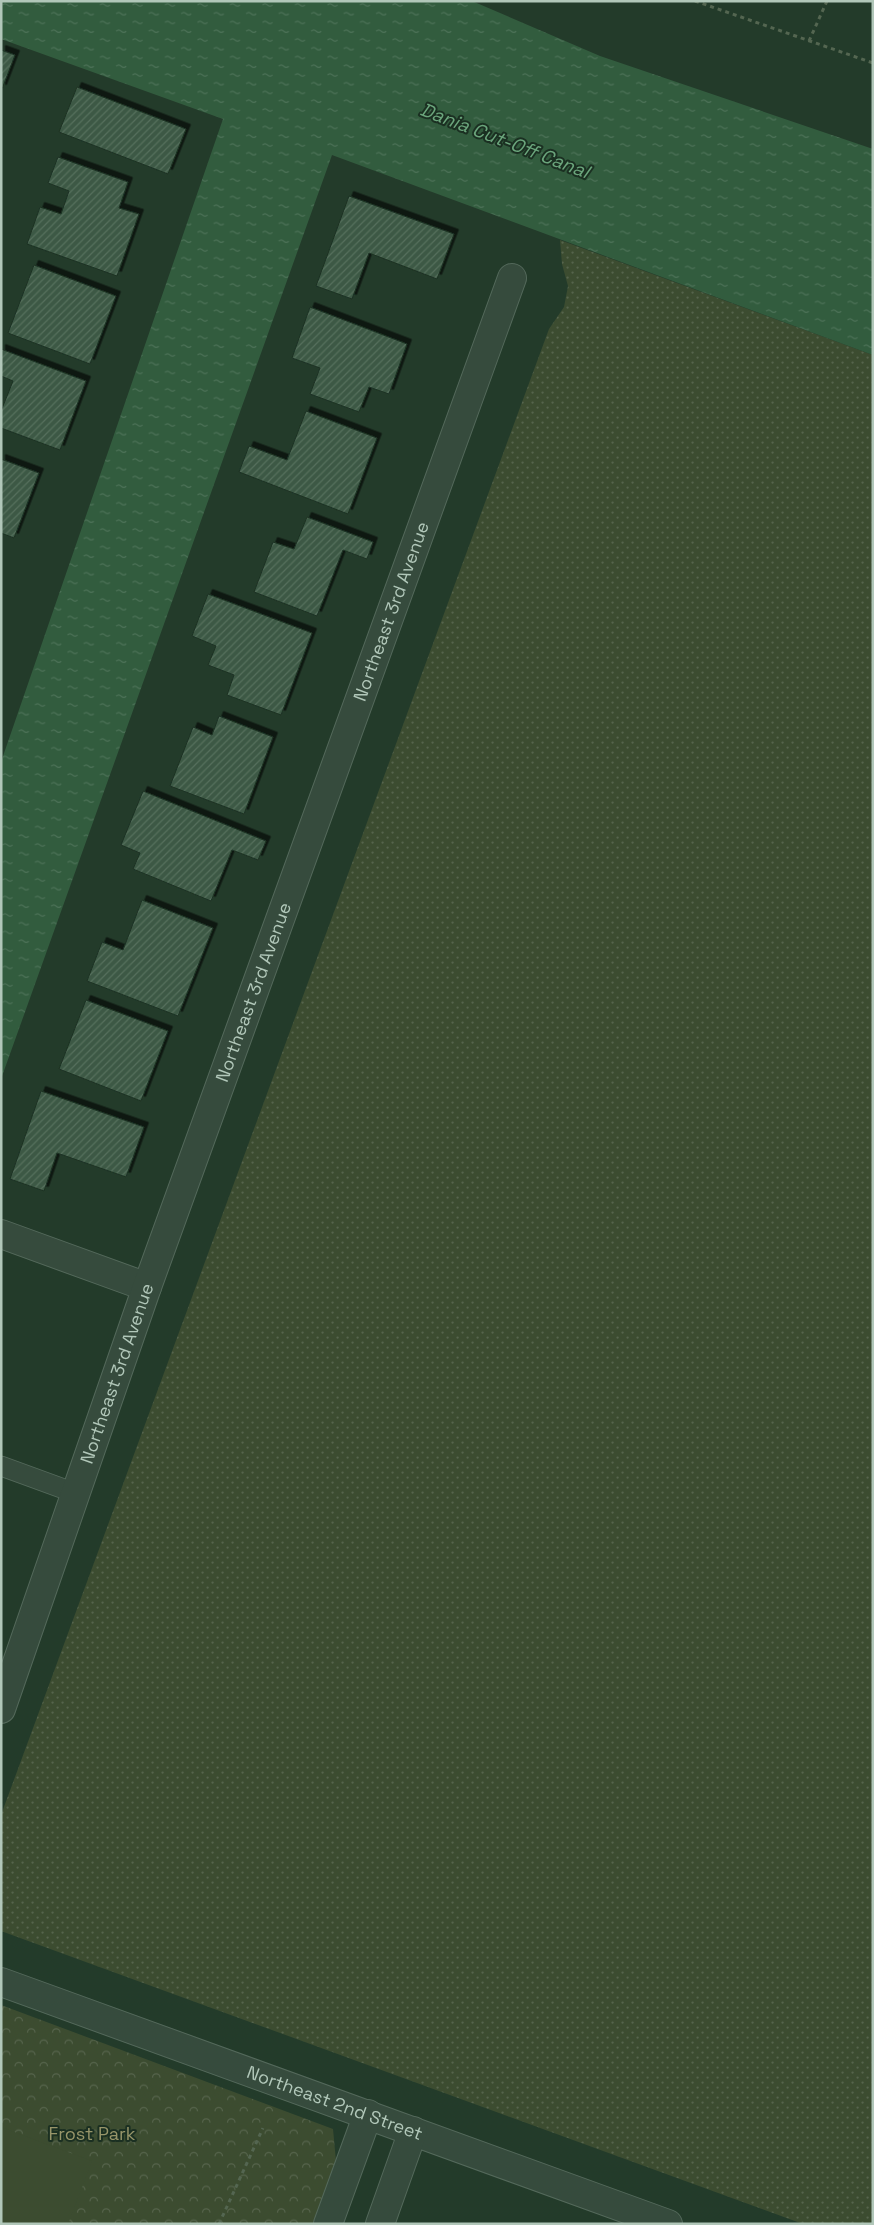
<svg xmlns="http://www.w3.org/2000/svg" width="874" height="2225" font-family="'Space Grotesk',sans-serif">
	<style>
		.grass { fill: url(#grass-dots) }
		.park { fill: url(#park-crowns) }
		.garden { fill: #3c4c30 }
		.water { fill: url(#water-ripples) }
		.building { fill: url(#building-hatch); stroke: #1d3224; filter: url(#shadow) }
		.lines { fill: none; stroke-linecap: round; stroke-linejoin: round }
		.lane-casing { stroke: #54695b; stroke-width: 21 }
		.street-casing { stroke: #54695b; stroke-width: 30 }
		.path { stroke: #546651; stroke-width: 3; stroke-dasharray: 4 4; stroke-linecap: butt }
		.lane { stroke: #364b3d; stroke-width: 19 }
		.street { stroke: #364b3d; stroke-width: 28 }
		.labels { text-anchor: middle; stroke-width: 4; stroke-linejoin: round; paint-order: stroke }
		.street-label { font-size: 18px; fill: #b1c7b9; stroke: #1b3022 }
		.park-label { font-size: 18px; fill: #979569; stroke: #1b3022 }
		.water-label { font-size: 19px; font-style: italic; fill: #6ba57c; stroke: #1b3022 }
	</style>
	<defs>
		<pattern id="grass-dots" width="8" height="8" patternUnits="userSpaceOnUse" patternTransform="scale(1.25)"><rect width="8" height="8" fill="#3c4c30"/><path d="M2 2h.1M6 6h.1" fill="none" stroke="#56644c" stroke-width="1.8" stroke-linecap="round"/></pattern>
		<pattern id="park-crowns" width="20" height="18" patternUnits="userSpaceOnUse" patternTransform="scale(1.25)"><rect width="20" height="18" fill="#3c4c30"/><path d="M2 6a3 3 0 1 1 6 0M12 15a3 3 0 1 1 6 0" fill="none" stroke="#56644c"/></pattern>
		<pattern id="water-ripples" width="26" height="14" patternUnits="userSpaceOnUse" patternTransform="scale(1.25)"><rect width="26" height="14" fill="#325c3e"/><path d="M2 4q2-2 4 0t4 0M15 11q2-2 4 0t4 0" fill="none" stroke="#4d7258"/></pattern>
		<pattern id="building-hatch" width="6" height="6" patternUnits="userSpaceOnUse" patternTransform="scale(1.25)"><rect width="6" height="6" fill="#3c5944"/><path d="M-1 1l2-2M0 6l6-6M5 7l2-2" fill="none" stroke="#566f5d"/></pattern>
		<filter id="shadow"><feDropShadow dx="4.5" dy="-4.5" stdDeviation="0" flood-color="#0009"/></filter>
	</defs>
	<rect width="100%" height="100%" fill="#233b2a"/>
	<polygon class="grass" points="560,240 873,355 873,2224 803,2224 1,1931 1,1815 549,329 564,307 568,286 562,264"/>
	<polygon class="park" points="1,2005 333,2129 337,2172 318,2224 1,2224"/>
	<polygon class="garden" points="1,2127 92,2161 68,2224 1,2224"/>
	<polygon class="water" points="1,1 472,1 600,56 873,149 873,355 332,155 1,1079 1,762 223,119 1,39"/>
	<g class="building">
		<polygon points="1,50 15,55 2,89 1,89"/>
		<polygon points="77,87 186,129 168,174 59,132"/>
		<polygon points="58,157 128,182 119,208 139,214 117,276 27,244 40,207 61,214 69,191 48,183"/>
		<polygon points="349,196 454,234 437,279 369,253 352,299 316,286"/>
		<polygon points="34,265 116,296 90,364 8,333"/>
		<polygon points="310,307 407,344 389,394 369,387 359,412 310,394 320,368 292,358"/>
		<polygon points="1,349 86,381 60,450 1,428 1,411 13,381 1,376"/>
		<polygon points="306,411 377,438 348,514 239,472 249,446 287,460"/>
		<polygon points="1,459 39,473 14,538 1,533"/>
		<polygon points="307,517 373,542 367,559 343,550 317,616 254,592 273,542 294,549"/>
		<polygon points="208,594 312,633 281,715 227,695 234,675 208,665 216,646 192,636"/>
		<polygon points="219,716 273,737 244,814 170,786 193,727 212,735"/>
		<polygon points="143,791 266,841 258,860 232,850 211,901 133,869 140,853 121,845"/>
		<polygon points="142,900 213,928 178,1016 87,981 102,942 123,950"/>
		<polygon points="86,1000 168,1031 141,1101 59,1069"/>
		<polygon points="41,1091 144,1127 126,1177 57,1153 44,1191 10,1179"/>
	</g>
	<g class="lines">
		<g class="lane-casing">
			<polyline id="lane" points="1,1466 75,1493"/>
		</g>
		<g class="street-casing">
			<g id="street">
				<polyline points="1,1234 147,1287"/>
				<path id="s1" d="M1,1709l146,-422 365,-1009"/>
				<path id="s2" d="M1,1982l667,242"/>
				<polyline points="328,2224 368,2114"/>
				<polyline points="380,2224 413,2131"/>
			</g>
		</g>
		<g class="path">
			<polyline points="695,1 873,63"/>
			<polyline points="809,41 827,1"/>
			<polyline points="219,2224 263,2128"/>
		</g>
		<use href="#lane" class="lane"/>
		<use href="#street" class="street"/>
	</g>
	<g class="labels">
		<g class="street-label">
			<text dy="6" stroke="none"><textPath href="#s1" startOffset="1165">Northeast 3rd Avenue</textPath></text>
			<text dy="6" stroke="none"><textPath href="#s1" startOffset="760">Northeast 3rd Avenue</textPath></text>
			<text dy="6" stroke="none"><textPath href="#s1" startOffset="355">Northeast 3rd Avenue</textPath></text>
			<text dy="6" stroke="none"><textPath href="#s2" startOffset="355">Northeast 2nd Street</textPath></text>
		</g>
		<g class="park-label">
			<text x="92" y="2140">Frost Park</text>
		</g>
		<g class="water-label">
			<text transform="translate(505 140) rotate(21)" y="7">Dania Cut-Off Canal</text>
		</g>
	</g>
	<rect width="874" height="2225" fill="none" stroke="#b1c7b9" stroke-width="5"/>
</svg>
